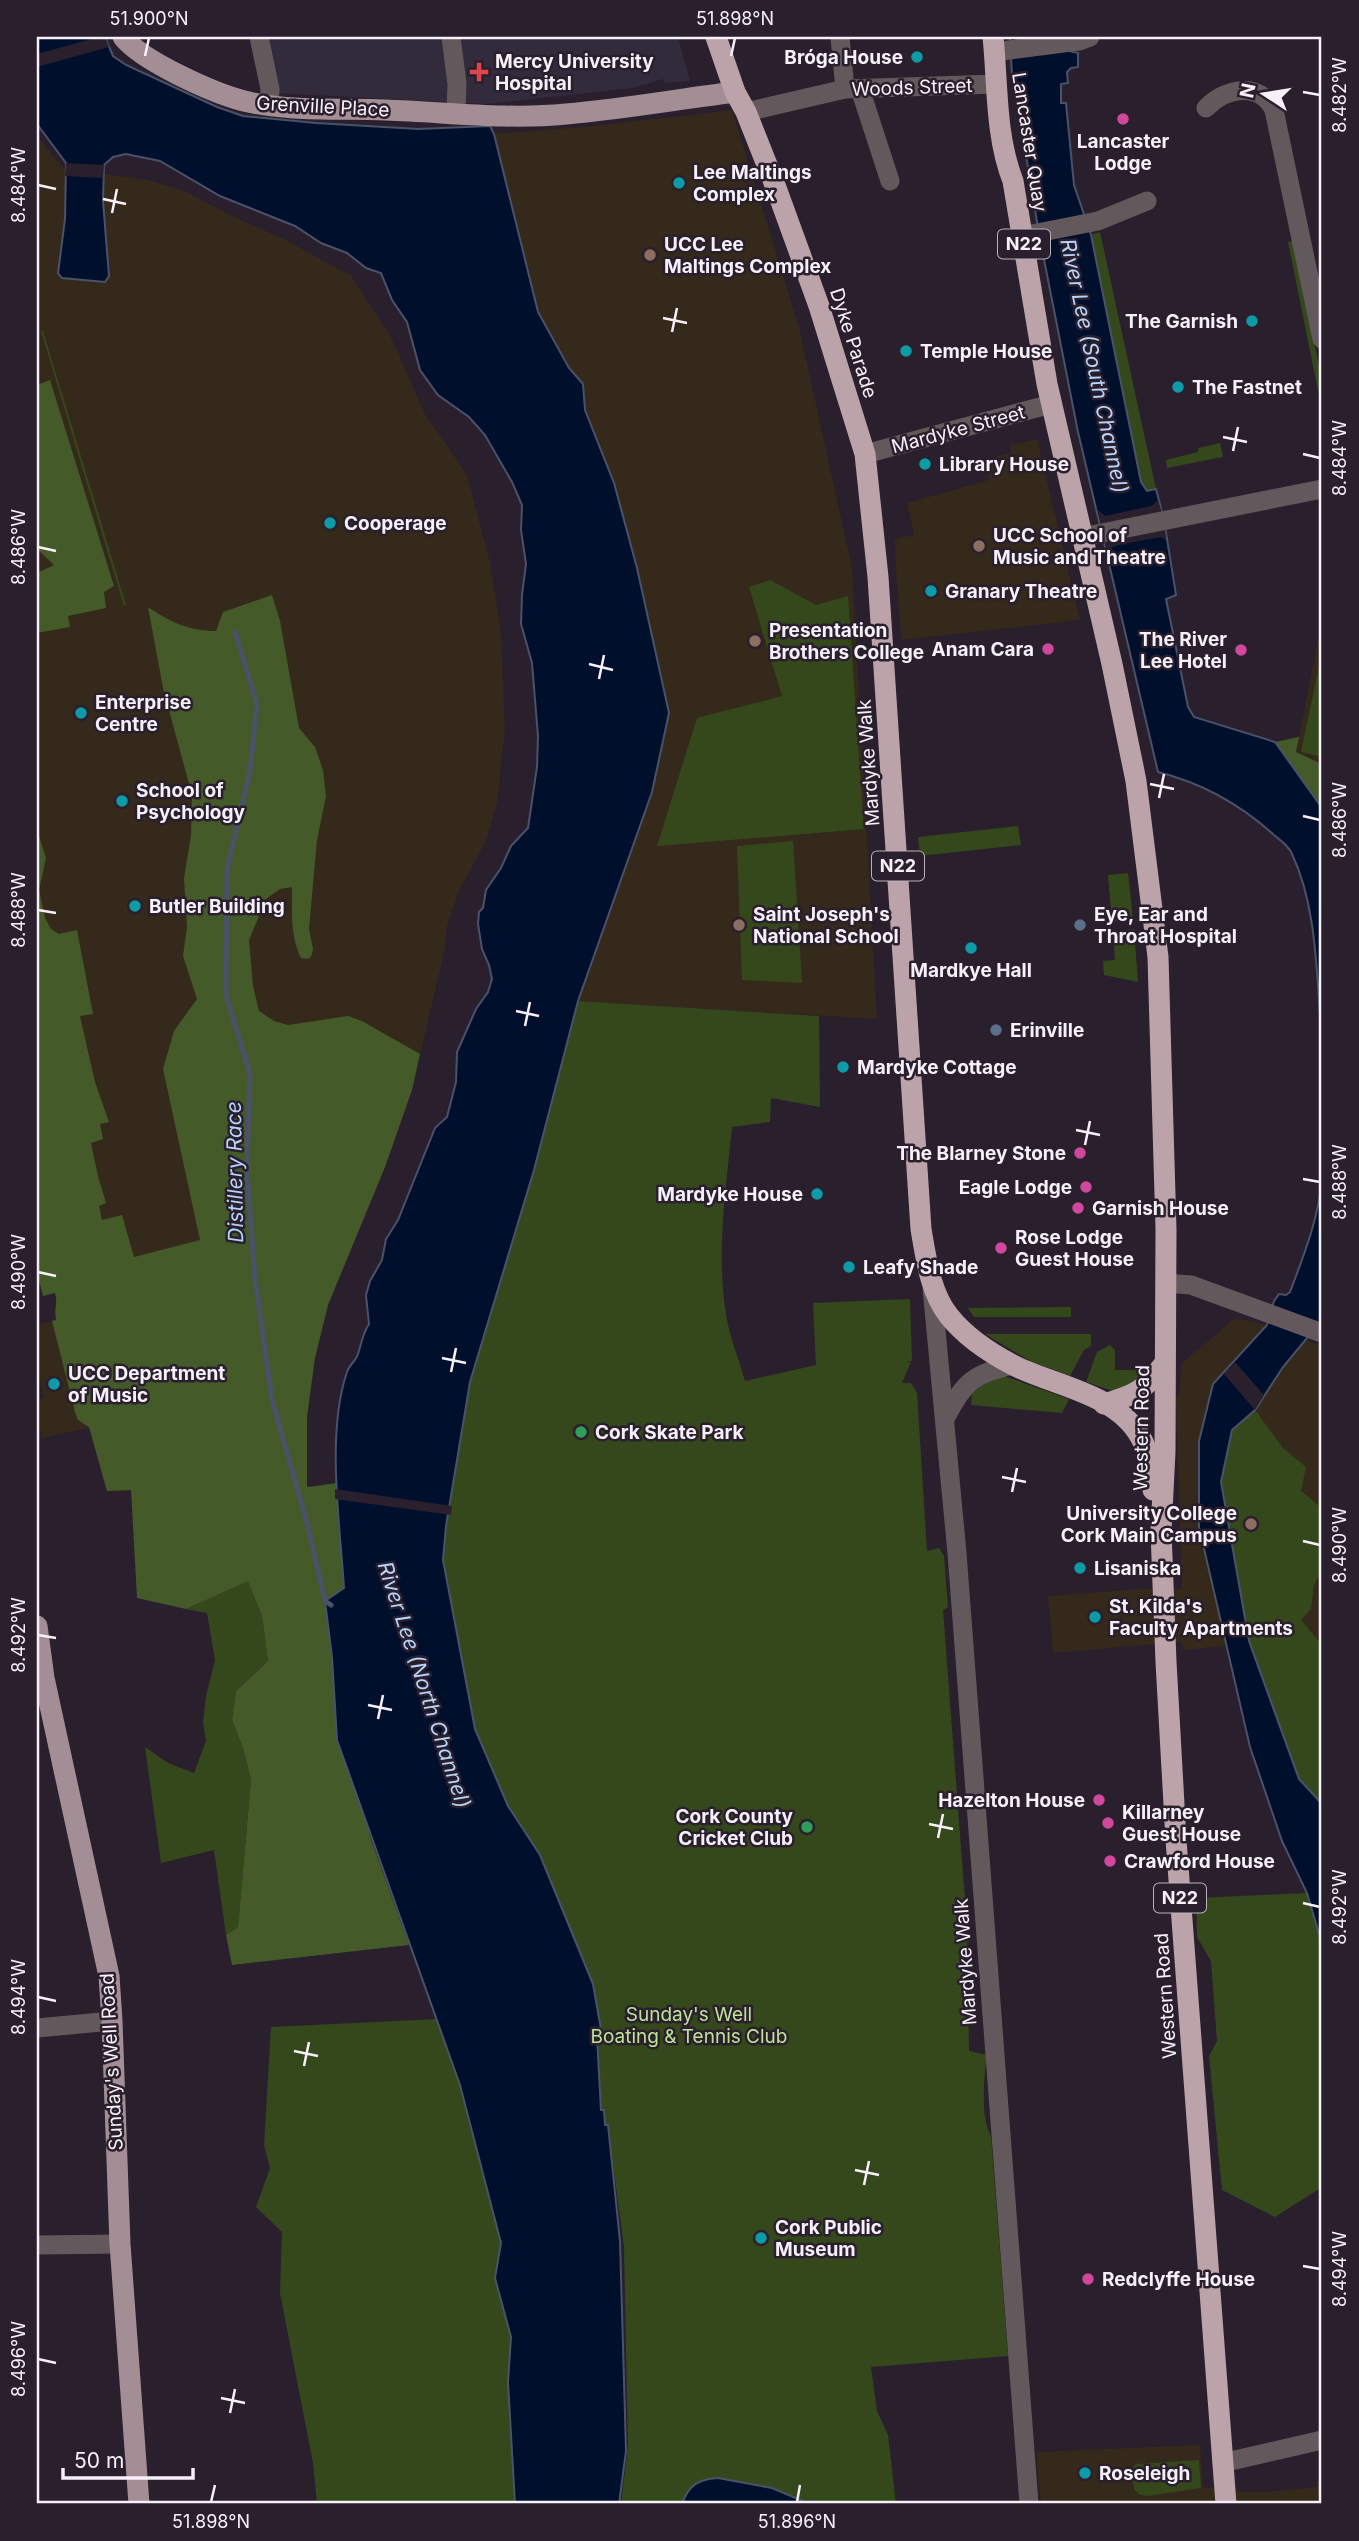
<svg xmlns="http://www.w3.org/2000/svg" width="1359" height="2541" font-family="Inter,sans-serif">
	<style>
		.education { fill: #34291a }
		.medical { fill: #322b3b }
		.green { fill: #35481c }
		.forest { fill: #445a29 }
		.water { fill: #000f2b; stroke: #4a5269; stroke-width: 2 }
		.pier { fill: #2a1f2d }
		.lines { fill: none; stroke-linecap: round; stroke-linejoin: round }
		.stream { stroke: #4a5269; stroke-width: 5 }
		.minor { stroke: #63595c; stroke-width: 19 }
		.major { stroke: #a28e94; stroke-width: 21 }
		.highway { stroke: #bca3aa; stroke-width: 21 }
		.ticks { fill: none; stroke: #f7f0f9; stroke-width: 2.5 }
		.culture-dot { fill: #0f9aa8; stroke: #2a1f2d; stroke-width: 2.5 }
		.health-dot { fill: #e0444e; stroke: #2a1f2d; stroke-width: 2.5 }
		.hotel-dot { fill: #d1479c; stroke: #2a1f2d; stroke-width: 2.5 }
		.education-dot { fill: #8d6e63; stroke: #2a1f2d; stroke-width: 2.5 }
		.service-dot { fill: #5c6f8a; stroke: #2a1f2d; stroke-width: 2.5 }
		.leisure-dot { fill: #2e9e5b; stroke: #2a1f2d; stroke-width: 2.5 }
		.labels { text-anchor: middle; stroke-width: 5; stroke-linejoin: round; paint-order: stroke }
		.shield { fill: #2a1f2d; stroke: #bab1bc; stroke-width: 2 }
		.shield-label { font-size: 18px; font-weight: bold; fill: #f7f0f9 }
		.poi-label { font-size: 19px; font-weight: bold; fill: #f7f0f9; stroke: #2a1f2d; text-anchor: start }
		.street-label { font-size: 19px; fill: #f7f0f9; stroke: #2a1f2d }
		.park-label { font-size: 19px; fill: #bee295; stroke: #2a1f2d }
		.water-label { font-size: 21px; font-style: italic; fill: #b6d5fd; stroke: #2a1f2d }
		.neatline { fill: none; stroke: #f7f0f9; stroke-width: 2.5 }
		.ticks-label { font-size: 18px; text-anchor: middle; fill: #f7f0f9 }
	</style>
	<rect width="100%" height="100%" fill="#2a1f2d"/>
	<g class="education">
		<polygon points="732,110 799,327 852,568 877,1019 578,1001 652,792 669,713 602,451 585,410 583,384 569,368 538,313 494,134 594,126"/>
		<polygon points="37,136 63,168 148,180 185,191 234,217 286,240 351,276 390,335 425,414 467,475 490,562 501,633 505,729 497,804 485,843 459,891 447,926 445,948 412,1090 385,1167 328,1305 315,1358 307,1417 307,1488 107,1491 89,1428 42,1438 41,1432 37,1433 37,1400 44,1398 37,1370 37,1325 56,1320 54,1309 57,1299 55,1293 43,1296 37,1273"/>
		<polygon points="1037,439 1080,620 901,640 895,553 895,539 914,535 907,503 989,480 985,459 1011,453 1010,445"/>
		<polygon points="1322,620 1322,764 1296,752"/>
		<polygon points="1235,1318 1267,1325 1322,1346 1322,1804 1277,1723 1249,1641 1226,1646 1184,1650 1181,1642 1053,1653 1048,1596 1141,1589 1182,1589 1176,1400 1180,1390 1181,1364"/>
		<polygon points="1200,2445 1203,2487 1246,2492 1276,2491 1317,2487 1317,2481 1322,2481 1322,2504 1041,2504 1036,2452"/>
	</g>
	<polygon class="medical" points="264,37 678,37 690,81 665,83 663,79 633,88 487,104 274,93"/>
	<g class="green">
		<polygon points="1100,232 1156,489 1147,491 1141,482 1091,235"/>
		<polygon points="1293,241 1322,380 1322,396 1320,400 1288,242"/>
		<polygon points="41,331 43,331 126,605 124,606"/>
		<polygon points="1220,443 1223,457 1167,468 1166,460 1198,452 1198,448"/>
		<polygon points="770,580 816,605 848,596 864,829 657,846 697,718 782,696 749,587"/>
		<polygon points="1322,652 1322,757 1301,752"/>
		<polygon points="1018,826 1021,845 920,856 918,837"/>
		<polygon points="793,841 802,983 742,980 737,846"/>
		<polygon points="1128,873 1133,919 1112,922 1108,875"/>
		<polygon points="1134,929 1138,982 1104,975 1103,961 1115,960 1113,932"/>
		<path d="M578,1001l241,15 1,91 -49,-9 -1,24 -38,5c-6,62 -16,125 -6,187 3,22 13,45 19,67l71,-16 -3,-62 97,-4 2,62h-5l4,1 -9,21h9l6,10 10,158 12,-3 5,8 4,51 -5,3 24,317 2,124 18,4c-3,22 -7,62 4,81l17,220 -137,11 6,44 11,24 8,69h-275l7,-58 -4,-199 -16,-121 -3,-1 -1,-14h-2l-5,-75 5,-1 -62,-180 -32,-49 -33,-77 -32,-169 3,-34 24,-144 64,-212z"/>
		<polygon points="1071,1307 1071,1317 974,1317 968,1308"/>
		<polygon points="985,1334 1091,1334 1091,1346 1084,1350 1070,1376 1030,1361"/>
		<polygon points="1110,1345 1115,1350 1115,1370 1140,1370 1141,1380 1113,1391 1086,1382 1097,1352"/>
		<polygon points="1004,1376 1069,1399 1062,1413 971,1405 972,1395 967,1393 974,1386"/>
		<polygon points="1255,1410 1283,1448 1306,1467 1301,1491 1322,1508 1322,1569 1314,1585 1311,1609 1301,1620 1322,1645 1322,1804 1299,1779 1249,1641 1221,1482 1232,1430"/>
		<polygon points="248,1580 262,1616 268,1661 236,1691 232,1720 243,1748 251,1780 238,1927 226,1935 214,1850 161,1863 145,1747 168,1763 194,1773 206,1741 203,1723 206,1696 215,1660 207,1613 186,1609"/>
		<polygon points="1307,1893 1322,1944 1322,2187 1275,2217 1222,2190 1209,2056 1217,2041 1211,1961 1197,1937 1196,1898"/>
		<polygon points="438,2019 460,2085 501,2243 495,2278 511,2336 508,2382 515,2504 317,2504 313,2463 280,2293 282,2232 256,2207 270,2168 264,2145 271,2027"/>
		<polygon points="1199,2460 1201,2488 1148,2496 1140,2495 1134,2489 1132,2468 1136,2464"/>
	</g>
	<g class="forest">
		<polygon points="50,380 114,586 104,592 106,608 68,616 70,627 37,633 37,573 54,565 37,549 37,385"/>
		<path d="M272,595l8,26 19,107 16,19 8,23 3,26 -9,44 -8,89 4,20 -2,8 -4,2 -6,-1c-11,-22 -9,-47 -9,-71l-12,2 -14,10 -17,41 4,46 6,25 15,10 14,4 60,-9 14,5 58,33 -8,36 -27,77 -57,138 -13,53 -8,59v70l31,-4 6,105 -19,14 7,55 38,180 39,108 -177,20 -6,-30 12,-8 13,-147 -8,-32 -11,-28 4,-29 32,-30 -6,-45 -14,-35 -62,28 -49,-11 -6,-108 -24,1 -18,-64 -11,-7 -3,-8 -23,-91 4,-1c-2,-10 2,-18 -1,-27l-12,3 -6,-23v-443l9,28 -7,32 6,28 6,11 8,5 18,-4 16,84 -13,2 15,66 14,40 -9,2 3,15 -12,4 7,33 8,27 -7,3 3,14 20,-5 12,42 66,-17 -37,-171 11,-38 23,-32 -14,-43 4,-29 -3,-49 7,-42 1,-41 -29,-107 -15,-81c22,15 41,24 68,24l7,-19z"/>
		<polygon points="1299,737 1296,752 1322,764 1322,808 1275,742"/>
	</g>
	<g class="water">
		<path d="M37,37h68l8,19 13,9 91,42 26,9 73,7 102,6 72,-3 4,8 44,178 31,56 14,16 2,26 29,73 23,85 32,145 -17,79 -74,209 -44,169 -64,212 -24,144 -3,34 32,169 33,77 32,49 53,129 9,51 -5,2 4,73h3l1,15h3l12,116 6,210 -7,53h-104l-7,-122 3,-45 -16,-59 6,-35 -41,-158 -123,-345 -5,-83 -7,-56 19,-13c-4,-64 -18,-155 3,-216 2,-7 9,-11 11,-18 4,-12 4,-19 11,-30l-3,-29 4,-14 12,-21 4,-21 12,-19 37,-92 12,-11 9,-35 1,-30 19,-43 12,-17 4,-13 -3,-14 -7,-16 -4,-25 1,-12 4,-4 3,-18 15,-22 10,-22 17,-18 9,-61 1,-31 -6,-73 -11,-39 1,-29 4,-31 -5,-34 1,-25 -10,-23 -27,-47 -16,-18 -31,-22 -18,-25 -13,-48 -15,-22 -11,-27 -15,-5 -19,-15 -26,-10 -26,-17 -75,-30 -60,-35 -34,-7 -13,3 -9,8 -1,36 6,75 -4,6 -43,-4 -4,-5 7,-54 1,-56 -29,-39z"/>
		<path d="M1010,37l68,16v14l-7,1 -4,4 1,11 -7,1v19h5l8,82 17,50 50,247 6,9 9,-2 8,31 12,75 -10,4 22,108 6,10 81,25 47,66v230c-6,-60 -4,-129 -30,-184 -3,-8 -12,-14 -18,-19 -34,-31 -72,-52 -116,-63l-80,-340 -39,-198 -20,-122 2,-4 -5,-28 -4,-3z"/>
		<path d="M1322,1178v142l-39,47 -28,43 -23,20 -11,52 28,159 50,138 23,25v140l-15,-51 -25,-52 -32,-94 -51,-220v-86l14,-57 54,-59 7,-24 5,-7 7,1 4,-3c14,-37 29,-75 32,-114z"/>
		<path d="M718,2478l54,10 38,16h-128c6,-18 16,-25 36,-26z"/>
	</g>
	<g class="pier">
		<polygon points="99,37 105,37 109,47 37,67 37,54"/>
		<polygon points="66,163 104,165 103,178 65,176"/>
		<polygon points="1158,500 1164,520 1166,540 1161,537 1118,545 1109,549 1107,553 1098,510 1105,516 1151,506"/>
		<polygon points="1235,1362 1264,1395 1255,1410 1224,1374"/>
		<polygon points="335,1489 452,1506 451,1515 335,1499"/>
	</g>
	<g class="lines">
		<polyline class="stream" points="235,632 257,704 250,771 227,869 226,995 250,1074 247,1171 255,1279 272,1400 307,1523 325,1601 331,1605"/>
		<g class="minor">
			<polyline points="259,37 270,89 269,106"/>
			<polyline points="451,37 457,84 456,112"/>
			<polyline points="840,37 845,89"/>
			<polyline points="994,52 1079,41 1090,37"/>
			<polyline points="860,89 890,181"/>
			<path d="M1206,108c19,-20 54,-27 68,2l48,229"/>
			<polyline points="746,112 845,89 996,84"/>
			<polyline points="1022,236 1098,221 1147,201"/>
			<polyline points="865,454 1051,404"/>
			<polyline points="1082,537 1322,489"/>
			<polyline points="1165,1283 1191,1285 1322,1333"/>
			<polyline points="932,1288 957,1553 1029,2504"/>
			<path d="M946,1417c19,-36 27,-43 67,-52"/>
			<polyline points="37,2028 112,2021"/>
			<polyline points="37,2245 120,2244"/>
			<polyline points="1222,2463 1322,2440"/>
		</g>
		<g class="major">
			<path d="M123,37c19,24 90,56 121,64 45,11 96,7 142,9 61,2 120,10 180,4 57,-5 113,-15 169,-22"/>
			<polyline points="37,1626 44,1678 109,1976 112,2021 120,2244 139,2504"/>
		</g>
		<g class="highway">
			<path d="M716,37l19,55 11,20 29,73 44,121 46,148 13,123 43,652c5,29 9,63 28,87 16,20 41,37 64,49 41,21 104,28 128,73 9,16 10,34 12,52"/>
			<path d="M993,37c5,47 2,98 20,144l34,203 65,280 24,117 22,176 8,272 -1,223 -4,79 5,131 10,178 50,664"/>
			<path d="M1104,1404c34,-10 39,-13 61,-41"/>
		</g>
	</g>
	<path class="ticks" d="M145,56l4,-18M731,56l4,-18M1303,92l17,3M38,185l18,4M103,199l23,5M112,213l5,-24M663,318l24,5M672,332l5,-24M1223,437l24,5M1233,451l5,-24M1303,454l17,4M38,547l18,4M589,664l24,6M599,679l5,-24M1150,784l24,5M1159,798l5,-24M1303,816l17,4M38,910l18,3M516,1011l23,5M525,1026l5,-24M1076,1130l24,5M1085,1145l5,-24M1303,1179l17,3M38,1272l18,4M442,1358l24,5M451,1372l5,-24M1002,1477l24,5M1012,1492l5,-24M1303,1541l17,4M38,1635l18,3M368,1705l24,5M378,1719l5,-24M929,1824l24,5M938,1838l5,-24M1303,1903l17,4M38,1997l18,4M294,2051l24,5M304,2066l5,-24M855,2170l24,5M864,2185l5,-24M1303,2266l17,3M38,2359l18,4M221,2398l24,5M230,2413l5,-24M211,2502l4,-17M797,2502l3,-17"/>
	<g class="culture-dot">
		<circle cx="917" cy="57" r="7"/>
		<circle cx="679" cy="183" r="7"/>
		<circle cx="1252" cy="321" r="7"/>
		<circle cx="906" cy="351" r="7"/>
		<circle cx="1178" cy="387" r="7"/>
		<circle cx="925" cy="464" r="7"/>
		<circle cx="330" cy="523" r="7"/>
		<circle cx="931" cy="591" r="7"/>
		<circle cx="81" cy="713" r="7"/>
		<circle cx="122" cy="801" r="7"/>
		<circle cx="135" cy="906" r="7"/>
		<circle cx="971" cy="948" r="7"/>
		<circle cx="843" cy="1067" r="7"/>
		<circle cx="817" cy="1194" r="7"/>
		<circle cx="849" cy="1267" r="7"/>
		<circle cx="54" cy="1384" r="7"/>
		<circle cx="1080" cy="1568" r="7"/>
		<circle cx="1095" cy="1617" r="7"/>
		<circle cx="761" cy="2238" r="7"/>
		<circle cx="1085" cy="2473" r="7"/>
	</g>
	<path class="health-dot" d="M475.5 61.5h7v7h7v7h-7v7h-7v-7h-7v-7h7z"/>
	<g class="hotel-dot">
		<circle cx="1123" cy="119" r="7"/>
		<circle cx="1048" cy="649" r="7"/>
		<circle cx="1241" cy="650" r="7"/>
		<circle cx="1080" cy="1153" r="7"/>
		<circle cx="1086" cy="1187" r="7"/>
		<circle cx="1078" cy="1208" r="7"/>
		<circle cx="1001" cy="1248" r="7"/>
		<circle cx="1099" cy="1800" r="7"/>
		<circle cx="1108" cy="1823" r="7"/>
		<circle cx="1110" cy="1861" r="7"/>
		<circle cx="1088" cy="2279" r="7"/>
	</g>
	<g class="education-dot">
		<circle cx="650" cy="255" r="7"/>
		<circle cx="979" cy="546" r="7"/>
		<circle cx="755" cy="641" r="7"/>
		<circle cx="739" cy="925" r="7"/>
		<circle cx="1251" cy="1524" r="7"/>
	</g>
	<g class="service-dot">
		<circle cx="1080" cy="925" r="7"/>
		<circle cx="996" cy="1030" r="7"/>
	</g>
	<g class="leisure-dot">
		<circle cx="581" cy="1432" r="7"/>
		<circle cx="807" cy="1827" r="7"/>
	</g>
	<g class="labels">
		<g class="shield">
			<rect x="998" y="229.5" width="52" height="29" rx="5"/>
			<rect x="872" y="851.5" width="52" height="29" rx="5"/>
			<rect x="1154" y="1883.5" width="52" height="29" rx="5"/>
		</g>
		<g class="shield-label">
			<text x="1024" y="250">N22</text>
			<text x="898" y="872">N22</text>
			<text x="1180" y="1904">N22</text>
		</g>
		<g class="poi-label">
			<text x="903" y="64" text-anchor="end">Bróga House</text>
			<text x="495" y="68">Mercy University<tspan x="495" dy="22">Hospital</tspan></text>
			<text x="1123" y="148" text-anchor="middle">Lancaster<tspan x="1123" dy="22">Lodge</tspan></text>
			<text x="693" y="179">Lee Maltings<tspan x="693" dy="22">Complex</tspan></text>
			<text x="664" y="251">UCC Lee<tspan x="664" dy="22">Maltings Complex</tspan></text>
			<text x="1238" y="328" text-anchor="end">The Garnish</text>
			<text x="920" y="358">Temple House</text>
			<text x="1192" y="394">The Fastnet</text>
			<text x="939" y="471">Library House</text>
			<text x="344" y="530">Cooperage</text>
			<text x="993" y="542">UCC School of<tspan x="993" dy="22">Music and Theatre</tspan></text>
			<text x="945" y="598">Granary Theatre</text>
			<text x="769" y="637">Presentation<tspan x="769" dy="22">Brothers College</tspan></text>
			<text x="1227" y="646" text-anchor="end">The River<tspan x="1227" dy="22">Lee Hotel</tspan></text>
			<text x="1034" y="656" text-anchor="end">Anam Cara</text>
			<text x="95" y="709">Enterprise<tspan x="95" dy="22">Centre</tspan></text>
			<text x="136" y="797">School of<tspan x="136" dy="22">Psychology</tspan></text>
			<text x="149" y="913">Butler Building</text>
			<text x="753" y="921">Saint Joseph's<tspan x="753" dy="22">National School</tspan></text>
			<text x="1094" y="921">Eye, Ear and<tspan x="1094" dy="22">Throat Hospital</tspan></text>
			<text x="971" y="977" text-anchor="middle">Mardkye Hall</text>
			<text x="1010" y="1037">Erinville</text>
			<text x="857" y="1074">Mardyke Cottage</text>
			<text x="1066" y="1160" text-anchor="end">The Blarney Stone</text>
			<text x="1072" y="1194" text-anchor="end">Eagle Lodge</text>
			<text x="803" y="1201" text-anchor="end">Mardyke House</text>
			<text x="1092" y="1215">Garnish House</text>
			<text x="1015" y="1244">Rose Lodge<tspan x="1015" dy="22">Guest House</tspan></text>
			<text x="863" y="1274">Leafy Shade</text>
			<text x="68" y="1380">UCC Department<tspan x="68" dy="22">of Music</tspan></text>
			<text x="595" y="1439">Cork Skate Park</text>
			<text x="1237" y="1520" text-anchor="end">University College<tspan x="1237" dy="22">Cork Main Campus</tspan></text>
			<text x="1094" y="1575">Lisaniska</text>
			<text x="1109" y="1613">St. Kilda's<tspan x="1109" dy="22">Faculty Apartments</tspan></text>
			<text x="1085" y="1807" text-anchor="end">Hazelton House</text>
			<text x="1122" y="1819">Killarney<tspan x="1122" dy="22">Guest House</tspan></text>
			<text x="793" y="1823" text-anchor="end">Cork County<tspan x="793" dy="22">Cricket Club</tspan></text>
			<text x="1124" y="1868">Crawford House</text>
			<text x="775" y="2234">Cork Public<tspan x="775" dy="22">Museum</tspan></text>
			<text x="1102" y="2286">Redclyffe House</text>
			<text x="1099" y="2480">Roseleigh</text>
		</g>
		<g class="street-label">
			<text transform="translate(912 87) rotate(-2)" y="7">Woods Street</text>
			<text transform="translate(323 106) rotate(3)" y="7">Grenville Place</text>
			<text transform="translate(1030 142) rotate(81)" y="7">Lancaster Quay</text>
			<text transform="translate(854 343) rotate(72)" y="7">Dyke Parade</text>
			<text transform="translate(958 429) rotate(-15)" y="7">Mardyke Street</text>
			<text transform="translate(868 763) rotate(-94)" y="7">Mardyke Walk</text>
			<text transform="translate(1141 1428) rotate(-89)" y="7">Western Road</text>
			<text transform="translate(965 1962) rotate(-94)" y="7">Mardyke Walk</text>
			<text transform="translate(1165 1996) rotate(-94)" y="7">Western Road</text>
			<text transform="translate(111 2062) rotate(-93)" y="7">Sunday's Well Road</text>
		</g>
		<g class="park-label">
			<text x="689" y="2021">Sunday's Well<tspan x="689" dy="22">Boating &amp; Tennis Club</tspan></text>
		</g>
		<g class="water-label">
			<text transform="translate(1094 366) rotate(78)" y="7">River Lee (South Channel)</text>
			<text transform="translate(235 1172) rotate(-91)" y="7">Distillery Race</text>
			<text transform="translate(424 1685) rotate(72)" y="7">River Lee (North Channel)</text>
		</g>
	</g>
	<rect width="1359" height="2541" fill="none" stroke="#2a1f2d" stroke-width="77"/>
	<g transform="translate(1264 94) rotate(282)" stroke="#2a1f2d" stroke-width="5" paint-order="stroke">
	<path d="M0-5L12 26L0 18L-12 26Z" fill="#f7f0f9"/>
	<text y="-10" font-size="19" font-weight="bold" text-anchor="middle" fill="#f7f0f9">N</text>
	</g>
	<path d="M63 2468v10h130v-10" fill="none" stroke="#f7f0f9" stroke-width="3.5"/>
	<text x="74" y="2468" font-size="21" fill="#f7f0f9" stroke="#2a1f2d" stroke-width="5" paint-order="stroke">50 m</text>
	<rect x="38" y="38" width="1282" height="2464" class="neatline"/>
	<g class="ticks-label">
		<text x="149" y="25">51.900°N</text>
		<text x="735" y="25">51.898°N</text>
		<text transform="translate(1340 95) rotate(-90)" y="6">8.482°W</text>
		<text transform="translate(19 185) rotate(-90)" y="6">8.484°W</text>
		<text transform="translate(1340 458) rotate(-90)" y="6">8.484°W</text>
		<text transform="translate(19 547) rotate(-90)" y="6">8.486°W</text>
		<text transform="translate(1340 820) rotate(-90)" y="6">8.486°W</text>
		<text transform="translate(19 910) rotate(-90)" y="6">8.488°W</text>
		<text transform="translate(1340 1182) rotate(-90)" y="6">8.488°W</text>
		<text transform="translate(19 1272) rotate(-90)" y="6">8.490°W</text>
		<text transform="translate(1340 1545) rotate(-90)" y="6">8.490°W</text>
		<text transform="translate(19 1635) rotate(-90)" y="6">8.492°W</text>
		<text transform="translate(1340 1907) rotate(-90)" y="6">8.492°W</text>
		<text transform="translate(19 1997) rotate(-90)" y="6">8.494°W</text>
		<text transform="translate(1340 2269) rotate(-90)" y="6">8.494°W</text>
		<text transform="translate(19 2359) rotate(-90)" y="6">8.496°W</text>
		<text x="211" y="2528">51.898°N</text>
		<text x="797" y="2528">51.896°N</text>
	</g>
</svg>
